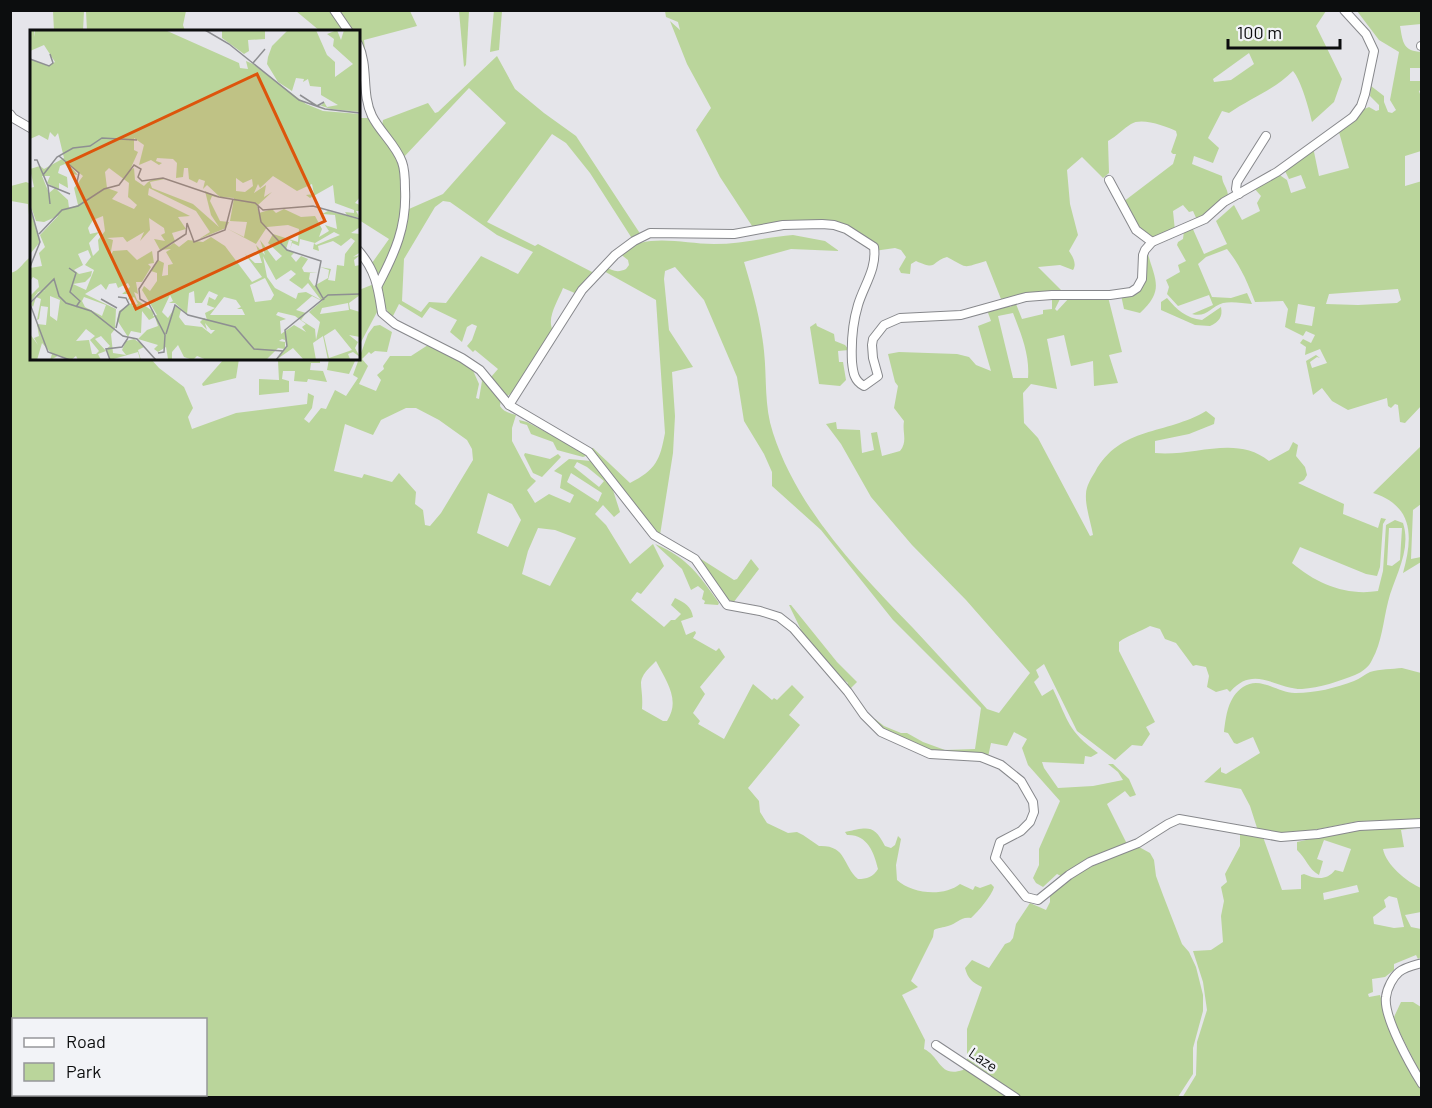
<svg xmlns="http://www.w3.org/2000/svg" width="1432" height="1108" font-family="Barlow,sans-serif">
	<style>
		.green { fill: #bad59b; fill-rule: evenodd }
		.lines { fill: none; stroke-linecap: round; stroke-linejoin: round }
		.minor-casing { stroke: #87888c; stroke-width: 10 }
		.minor { stroke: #fff; stroke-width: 8 }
		.labels { text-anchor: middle; stroke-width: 5; stroke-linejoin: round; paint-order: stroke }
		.street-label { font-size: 15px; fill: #0c0d0e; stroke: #f2f3f7 }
		.inset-road { fill: none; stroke: #8e8f92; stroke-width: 1.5 }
		.view { fill: #dd550c; fill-opacity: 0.15; stroke: #dd550c; stroke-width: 3 }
		.inset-edge { fill: none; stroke: #0c0d0e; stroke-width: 3 }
	</style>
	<rect width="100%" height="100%" fill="#e5e5ea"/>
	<g class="green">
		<polygon points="494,10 502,11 499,50 490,52"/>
		<polygon points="53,11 84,11 83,31 54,31"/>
		<polygon points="86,11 186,11 183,25 185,31 87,31"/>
		<polygon points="296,11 331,11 347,31 320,31"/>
		<polygon points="335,11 410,11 417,26 364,40 365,50 363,51 359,41 358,32 352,31"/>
		<polygon points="459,11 469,11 466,65 464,67"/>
		<path d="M665,11h661l-10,15 26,53 -8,23 -22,20c-3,-13 -11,-42 -19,-51 -19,19 -42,27 -64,42l-7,-2 -14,27 11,10 -6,15 -19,-7 -2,8 30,12c0,8 6,12 6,20l-31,24 -4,-9 -4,1 -6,-7 -10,6 2,20 -22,7 -13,-5 -17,-31 50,-38 3,-10h-3l-2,-2 6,-17 -1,-4c-10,-5 -35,-14 -45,-7 -8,5 -14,12 -23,17l1,32 -6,5 -21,-21 -15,13 3,34 8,31 -9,16c4,6 8,13 4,19l-13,-5 -22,2 27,27 -36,-1 -28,6 -15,-38c-25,7 -16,8 -39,-4 -17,5 -9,14 -31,4l-5,3 -1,10 -9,-1 -2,-4 7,-12 -5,-7 -6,-2 -21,3 -22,-15 -23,-11 -75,4 -34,-52 -24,-47 15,-22 -24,-44 -17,-43 10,9 -2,-8 -12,-5zM1249,53l5,11 -23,16 -17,2 -1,-3z"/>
		<path d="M1357,11h64v13l-21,2c3,17 3,25 22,26l-1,16h-11v13h11v9l-2,1 3,9 -1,51 -16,5v30l17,-5v224l-17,18 -5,-1 -2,-17 -3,-1 -4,4 -3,-2 -1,-8 -39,12 -16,-9 -10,-13 -9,7 -7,-34 10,-6 4,3 -3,-1 -7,5 2,6 15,-5 -7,-14 -15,6 1,-8 -6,-4 3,-4 8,4 4,-8 -9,-4 -3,5 -18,-9 3,-18 -5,-8 -28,1c-7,-19 -15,-37 -28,-53l-21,8 -8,7 14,33 19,1 16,-5 5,11c-9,-1 -21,-3 -29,-1 -13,4 -16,15 -31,11l21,-9 -4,-10 -31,11 -11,-12 2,-7 -3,-7 14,-8 -2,-7 8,-4 -9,-16 1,-3 5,-3 1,-8 8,-4 12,27 23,-10 -11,-23 18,-16 8,15 18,-9 -3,-8 4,-7 -7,-8 24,-14 9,6 4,13 15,-5 -5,-13 -12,4 -4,-8 1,-3 27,-21 6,29 30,-8 -10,-36 23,-22 7,-3 7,4 3,-1v-5l-9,-9 1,-10 13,10v6l4,10 4,1 4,-3 -6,-10 9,-48 -20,-12zM1398,289l3,11 -4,3 -39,2 -32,-1 3,-10zM1298,304l17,3 -3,19 -17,-3z"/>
		<path d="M497,56l18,33 29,24 32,23 65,99 -8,5 -43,-67 -24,-30 -14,-9 -65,88 48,24 3,-2 56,29 -17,21 -14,-6c-5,13 -17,30 -10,43l-41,62 -5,3 -16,-19 7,-8 -23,-19 -2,2 -6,-6 5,-6 5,-14 -5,-2 -5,3 -5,15 -12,-10 7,-12 -27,-13 -8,11 -23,-14 -7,14 -7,-11 -4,-22 24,-52 4,-24 34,-15 63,-71 -37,-35 -67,71 -20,-33 1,-6 45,-17 7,10 3,-1zM443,201l7,1 47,33 36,17 -15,22 -37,-18 -35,47 -17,-1 -8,10 -19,-11 2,-42 31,-52z"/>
		<polygon points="358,118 369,118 390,144 402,171 403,225 380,274 377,272 372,263 389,239 359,220"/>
		<polygon points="26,182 31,184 31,215 29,215 28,204 11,201 11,186"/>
		<path d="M793,235l32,6 14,10 -48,-2 -47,13c9,30 17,59 20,89 3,28 0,55 9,82 25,77 85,138 140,195 25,27 50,54 74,81l12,4 31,-40 -64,-73 -54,-55 -41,-48 -30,-53 -15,-20 10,-2 1,7 23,1 2,23 12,-3 -3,-17 6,-1 5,24 18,-5c8,-10 2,-18 4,-30l-10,-13 4,-22 -3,-4 -7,-28 11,-2 58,2 12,3 7,8 15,6 -13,-45 13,-5 -4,-11 6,-3 4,2 11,-5 2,3 6,-3 6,15 21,-5v-4l9,-1v-12h9l-6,12 2,2 12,-13 39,-1 14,55 -13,3 9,28 -24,3 -1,-25 -22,5 -7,-31 -17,4 10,50 -26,-5 -8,9 1,30 14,15 52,98 3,-1c-2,-12 -8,-29 -7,-41 0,-7 5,-16 9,-22 25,-46 71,-37 111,-61l9,7 -1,6 -25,10 -34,7v12c39,4 81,-19 114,8l20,-11 4,-8 5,3 -2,11 9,11 2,8 -3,5 -6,3 46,21 -1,10 35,14 3,-10 5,1 -3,5 -3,43 -3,9 -11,-2 -66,-27 -8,16c25,21 54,33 86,28l5,-20 3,-46 9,-5 8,3c9,28 -9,54 -15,79 -5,20 -6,40 -16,58 -3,7 -10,12 -17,15 -15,6 -36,13 -53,14 -27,0 -48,-25 -72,3l-3,-3 -11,3 -9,-5 2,-11 -3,-9 -10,-2 -3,1 -17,-23 -11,-4 -5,-10 -10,-3c-10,6 -22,9 -31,16v9l36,71 -9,5 4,7 -8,12 -10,-1 -17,15 -38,-29 -33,-67 -8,6 3,7 -5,5 8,14 11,-7c16,33 14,41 45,64l-7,4 -6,-1 -1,8 -42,-2 2,6 14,20 35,-2 30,-6 -5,-8 -10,-8h5l16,15 7,16 -6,2 -5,-6 -18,13 21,42 -65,31 -6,-3 -14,13 -7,-4 -3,-5 6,-13v-16l21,-48 -32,-36 -6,-17 5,-9 -13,-7 -7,14 -16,-3 -3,14 -63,-7 -40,-19 -12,-11 2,-1 9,7 17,7h6l16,9 22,8 30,-1 6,-41 -88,-88 -72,-90 -49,-44v-14l-8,-18 -20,-33 -7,-44 -33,-77 -29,-33 -10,4 -1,8 5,51 24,37 -21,5 3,44 -2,37 -13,82 -71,-87h4l37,35c26,-13 30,-23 35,-50l-9,-133 -54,-30 3,-4c7,5 13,7 21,3l3,-4 -1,-5 -9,-7c29,-21 62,-9 95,-9 26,0 53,-7 79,-9zM1013,313c8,21 17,42 15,65h-15l-15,-62zM1389,528h13l-2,32 -8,6 -5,-1z"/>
		<path d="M1147,251c8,29 18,39 -7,62l-16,-4 -3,-14 17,-6z"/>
		<path d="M31,257l1,101 119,1 8,9 25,19 9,21 -5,9 4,12 44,-16 71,-9 1,-11 6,3 -2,12 -8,11 5,4 12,-15 5,1 9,-19 11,6 12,-18 -5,-3 15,-41 6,-8 6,-1 12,7 -5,20 -12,-1 -4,3 -2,-2 -7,7 6,7 -9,18 17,7 5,-11 -4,-5 7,-6 -1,-3 7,-10h21l17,-11 43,21 8,18 -3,14 3,1 3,-18 -7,-13 26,31 -1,7c4,6 9,7 16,9l-4,13v13l19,36 5,4 -9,9 8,13 14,-9 21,9 4,-8 -14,-7 2,-13 -8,-4 15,-12 22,2 21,26 8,25 -6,5 -11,-12 -8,9 11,11 24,39 23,-20 11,22 -23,28 -4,-2 -6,8 33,27 7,-7h4l6,-6 -10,-9 4,-7c10,5 16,8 18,19l-12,4 5,14 9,-4 1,2 -3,5 23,13 3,-3 6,9 -25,30 5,7 -12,19 7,8 -2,3 26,15 29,-55 19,16 2,-2 3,2 15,-15 12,12 -15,18 11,10 -52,63 11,13 1,11 7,11 21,10 9,-1 6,3 16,11c28,-1 23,19 39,33 9,0 15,-2 20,-10 -4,-17 -11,-35 -31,-34l-2,-3c23,-5 29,-8 40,14l6,2 4,-3 3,-9 3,3 -5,26 1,15c15,14 47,17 63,4l13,6 2,-4 5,2 11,-4 3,3c-2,8 -16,25 -23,31 -10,-2 -13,5 -23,8 -5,2 -9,1 -14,4l-1,7 -22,44 7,6 -16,8 23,45 -1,9c17,8 15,29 39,21l4,-7v-34l15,-42c-10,-5 -14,-8 -17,-19l7,-8 17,8 16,-24 5,-2 3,-4 3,-14 14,-21 16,7 4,-8v-6l24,-21 31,-15 34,-13 11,6 4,7 2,16 7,19 19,49 7,8 7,15 7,28v16l-10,37v26l-15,23h-1167l-1,-824c11,-2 13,-12 21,-16zM406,408h10l23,12 28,20 5,9 1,11 -32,53 -11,13 -5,-1 -2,-15 -8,-6 1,-12 -17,-19 -7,9 -28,-8 -2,4 -28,-7 11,-47 28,11 8,-15zM577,462l10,5 17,14 -5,6 -25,-20zM571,473l31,20 -4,9 -31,-20zM488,493l24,11 9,16 -13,27 -31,-14zM538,528l17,2 21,8 -26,48 -28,-12 6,-23zM656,661c10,20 25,39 11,60h-4l-21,-12c2,-28 -9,-26 14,-48zM14,1020h192v74h-192z"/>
		<polygon points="374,284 377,312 360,344 359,290"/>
		<path d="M1167,298c10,12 19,20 35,22l19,-13c2,10 -2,15 -11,19l-15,-1 -34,-15v-8z"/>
		<polygon points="816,323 817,326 834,334 835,341 845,345 849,350 838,351 839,362 843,362 846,380 840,386 819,384 810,327"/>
		<polygon points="224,359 239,359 236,378 203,386 202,384"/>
		<polygon points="272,359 320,359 320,363 311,363 310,370 323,371 327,382 308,379 307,382 294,381 295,371 283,371 282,379 289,381 289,392 259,395 259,379 279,380 278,361 271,360"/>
		<polygon points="329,359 354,359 355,361 349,374 327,370"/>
		<polygon points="519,420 527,422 587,454 586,456 583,457 557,450 553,442 531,434 527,425 520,423"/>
		<path d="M1421,446v58l-8,6 -2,49 10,-2v5l-18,11c10,-36 11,-67 -30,-80z"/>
		<polygon points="525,453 550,459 558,454 561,457 542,477 533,473 524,455"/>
		<path d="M655,544c32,13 45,32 64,59l-1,2 -14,-1 1,-3 -3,-2 2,-8 -6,-5 -7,4 -9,-21z"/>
		<path d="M701,559l33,21 3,-1 14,-20 8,10 -26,34c-15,-10 -21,-30 -33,-43z"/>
		<polygon points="789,605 791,605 837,662 857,682 849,690 846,686 848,683 844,680 842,681 803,634"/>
		<path d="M1402,668l19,5v147l-61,1 -62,12 -15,1 -25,-3 -8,-25 -9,-17 -37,-7 17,-15v5l5,2 34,-21 -7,-16 -16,7 -3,-1 -6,-10 -4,-1c2,-16 4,-35 19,-45 18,-12 35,7 53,6 19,0 40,-5 58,-12 6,-2 11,-7 16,-9 10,-3 22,-3 32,-4z"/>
		<path d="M1421,825v2l-20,3 3,17 -21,2c3,16 24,33 38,39v24l-16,3 6,12 10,2v28l-3,2 -2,-4 -22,9v6l-9,7 -13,2 1,13 -5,2 1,3 11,-2 12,42 29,53v7l-239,1 14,-23 1,-33 10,-32 -4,-28 -10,-31 18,-1 12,-8 -2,-26 3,-15 -3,-14 6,-5 -2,-8 15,-28v-13l23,4 19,53 19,-1v-14l3,-1c11,5 23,7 31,-4l8,2 8,-23 -27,-9 -7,19 6,2 -4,14c-11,-6 -13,-17 -22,-25v-8l55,-12zM1357,885l2,7 -35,8 -1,-7zM1389,896l8,2 7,29 -10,1 -20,-4 -1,-7 13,-10 -2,-7z"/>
		<polygon points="1401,1002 1413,1002 1421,1007 1421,1075 1395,1023 1394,1017"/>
	</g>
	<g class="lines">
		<g class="minor-casing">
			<g id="minor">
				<polyline points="334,10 349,32"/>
				<path d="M358,44c11,23 3,49 14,72 8,16 24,29 30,46 3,8 3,19 3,27 2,37 -10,64 -27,96"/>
				<polyline points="1421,46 1422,46"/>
				<polyline points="10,114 13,118 32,129"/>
				<polyline points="1109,180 1136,230 1152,242"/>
				<polyline points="1239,194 1236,189 1237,182 1266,136"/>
				<path d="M358,250c18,21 20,37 24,63l13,11 67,34 18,12 29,35 80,47 65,83 41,24 32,46 33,6 19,6 14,11 55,64 16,23 17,17 49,22 51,3 20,8 20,16 12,21 1,10 -4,10 -9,9 -21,11 -5,16 31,39 12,3 31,-25 21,-13 48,-19 30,-19 11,-5 102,18 37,-3 41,-8 63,-3"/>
				<path d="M509,405l73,-115 33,-35 19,-14 16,-8 84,1 49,-9 39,-1 12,1 12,4 28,18c3,22 -10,38 -16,58 -6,20 -7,37 -6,57 1,10 2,19 12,24l14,-10 -5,-18 -1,-13 1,-6 11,-14 16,-7 61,-3 65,-18 26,-2h58l21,-3 6,-4 5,-9 1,-24 2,-5 7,-8 53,-23 19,-17 53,-30 76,-55 8,-11 4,-12 9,-43 -8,-17 -22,-24"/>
				<path d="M1422,963c-7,2 -17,4 -23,9 -6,5 -12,16 -13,25 -3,20 25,69 36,87"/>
				<polyline points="936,1045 1016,1098"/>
			</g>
		</g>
		<use href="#minor" class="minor"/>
	</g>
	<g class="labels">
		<g class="street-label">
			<text transform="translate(983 1060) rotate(34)" y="5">Laze</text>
		</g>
	</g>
	<g transform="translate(30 30)">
		<rect width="330" height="330" fill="#e5e5ea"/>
		<path d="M0,0h4l1,7v-7h130l74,33 1,5 8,1 -2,-8 7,3 53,40 17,7 37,3v83l-5,6 5,2v6h-4l4,7 -13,-3 -2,-3 9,1v-3l-19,-7 -2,-18 -23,13 -4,-3 8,-1 -2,-10 -15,7 -24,-15 -13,12 -2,-4 -4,9 12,-8 -2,12 8,-5 -15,14 2,7 13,-4 4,4 8,-4 17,8 14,-1 7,13 -3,8 10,-6 -4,-6 12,4 -2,-14 -12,-1 -3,6 2,-6 6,-3 31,8 1,8 -9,6 9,1 -1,19 -6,4 7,-2 -6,5 1,6 5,-1v30l-11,8 1,6 10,3v25l-11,-2 9,7 -3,6 5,9 -7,-5 -5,2 2,5 -22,1 -5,-24 -10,7 3,17h-12l-11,-12 -17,12 11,-13 -2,-7 -3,-1 -3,2 6,1v7l-7,-1 -12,12h-59l-10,-4 -4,4 -9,-3 -6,-12 -6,7v8h-9l5,-1 -2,-12 -8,5 -4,-3 4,-4 -20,-6 9,-9 11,-4 -3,-9 -6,3 -7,-9 -1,22 -10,-2 -3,6 -11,-17 2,-9 14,-9 -1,4 6,-2 -4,-7 -6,3 2,-6h-8l8,-7 -2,-4 -10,5 -2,-5 -7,1 -3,6 -5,-6 -16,10 31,15 -1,20 -4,5 2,19 13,2 -4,-5 4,-9 8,-2 9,6 12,15 -11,-13 -6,3 3,10h-4l3,-1 -2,-7 -28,8 -4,-11 4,-3 -9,-10 -6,3 11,12 -8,3 3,6h-23l-2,-4 -5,4 -13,-4 -8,4 2,-6 -10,-11 -5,17h-7v-26l8,11 -4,-7 5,-2 -2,-12 9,1 2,-18 -7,-1 -2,13 -2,1 4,-21 -5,-2 -3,10 -2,-3 7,-11 7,-3 -7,2 -8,11v-7l9,-9 -1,-7 -5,-3 -3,4v-13l12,-2 -3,-13 6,-6 -5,-12 18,-19 -14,6 -8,-1 -6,-17v-16l4,-1 -4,-18 10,-3 4,3 20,-11 -6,-25 -3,4 -5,-5 -2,8 -9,-5 -9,4v-80l18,7 7,-4 -11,-17 -14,6zM104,108l10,7 -5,20 12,-5 8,5 3,-2 -6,-2 1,-3 16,1 4,4 -1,15 7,-1 1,-9h4l1,11 8,4 2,-4 6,2 -2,8 -10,-4 10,4 4,-4 13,12 14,1 -4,23 17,1 -3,15 -18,-9 3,-6 -9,-1 -10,-20 2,-5 7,2 -14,-7 6,24 8,12 -26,-23 -41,-16 -2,-6 15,-3h-11l-6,3 -4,4 -9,-6 -1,-12 -4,2 8,-18 -4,-2zM36,132l17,14 -9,12 4,17 -9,3 -1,-8 -13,-12 -6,5 -7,-17h8l-3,7 12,7v-7l9,5 -1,-11 -9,-4 2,-7 5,-2 7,10 6,1zM79,138l20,15 -1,14 9,8 -3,4 -22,-10 6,-7 -11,-4 -2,-16zM206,148l7,5 9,-4 1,7 -8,6 -9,-1zM119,158l47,23 14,21 -11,7 27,-11 30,16 11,-17 21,-2 11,4 -1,13 -25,-8 -5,9 14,13 -6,5 -16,-21 5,15 -9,-10 6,18h-7l-10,-9 17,23 -10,5 -27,-36 -14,-9 -8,5 -15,-2 -9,7 -5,-4 -6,4 7,-6 -3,-8 14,-4 -8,-12 12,-1 -42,-21zM73,186l2,15 -7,9 1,10 -6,6 -4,-13 10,-11 -9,2 -2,-6 5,-8zM119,188l15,10 1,5 -4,2 4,6 -11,-2 6,11 11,-1 -5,3 7,12 -5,1v10l-6,1 2,-13 -6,-3 -7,11 6,2v8l-7,10 -6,-5 -2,4 15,25 -4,1 1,-4 -17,-12 -3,-8 4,2 -2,-12h6l9,-15 -3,-3 6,-1 -2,-12 -15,9 -10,-10 -14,1 -3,6 3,-17 -6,-2 16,-1 4,5 17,-10 -4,9 10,-11zM304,202l6,3 -24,10 -2,-2 -1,6 6,2 -1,-5 15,-5 8,5 10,-8 4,3 -10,13 -1,12 -7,-1 -2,16 -7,-1 3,-11 -11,-2 9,3 -1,8 -14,8 -5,-7 1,-6h8l-14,-1 -2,-4 6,-9 -7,-3 -5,6 -5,-6 3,-3 -8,-4 3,-9 3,1 -2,9 2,-7 7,3 1,-7 15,4zM58,220l3,7 -6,8 9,5 -8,20 -13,-6 12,-2 6,-6 1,-5 -13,3 -5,-4 9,-5 -5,-11zM233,226l13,24 15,-10 5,4 -7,6 13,9 6,-6 13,17 -15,-8 -8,1 -2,6 -21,-11 -8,-11zM235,248l9,17 -3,5 -16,2 -5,-17zM179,261l9,4 -3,5 -6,-3 -2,8 8,3 -10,5 2,7 -3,-2 -4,4 7,8 -2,-7 6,7h4l-4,4 -9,-7 -17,-2 -6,-8 2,-7 -5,-4 -8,12 -6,-6 8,-17 3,6 -4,2h6l12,11 2,-21 5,-2 1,12h7zM20,266l10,4 -3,21 -7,-5zM282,266l10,5 -13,11 11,10 -4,18 -1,-11 -14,-9 5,-7 -10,-3zM54,267l22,8 -4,11 -17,-9 -3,-6zM194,267l12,3 5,7 -4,2h5l3,6h-35zM318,273l1,7 -29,4 2,-6zM248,282l17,4 11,8 -4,3 4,5 -12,-7 -13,9 -1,-13 6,-2 -10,-4zM56,299l9,7 -5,4 9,11 -3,3h-4l-3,-14 -13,1zM305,299l17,21 -23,8 -5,-22zM192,0h43v9l-17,1 1,11 -5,3 -22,-16zM258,0h28l11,25 8,7v15l18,-13 -20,-18 1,-7 -7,-5 10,-4 4,10 3,-10h16v82l-29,-3 -33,-11 23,8 3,-4 3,5 11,-2 -17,-10v-8l-11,-1 -2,-7 -5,3 1,-3 -8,-1 -4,13 -14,-9 -11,-18 1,-7 4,-11zM0,177l10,35 -10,12z" fill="#bad59b" fill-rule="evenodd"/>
		<path class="inset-road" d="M175,0l24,14 70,56 26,9 35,4M0,29l19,7 4,-3 -3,-9M223,33l12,-14M270,65l17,11 7,-4M29,126l20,17 -2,9M4,130h3l11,26 2,18M13,145l14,-18 16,-9 17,-2 12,-8 35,2M18,155l22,9M0,176l10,36 -10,25M228,176l3,16 26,28 34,11 -5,25 8,14M9,204l23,-24 16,-4 26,-17 15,-4 15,-20 7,4 -3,8 4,4 21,-3 56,19 36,6 8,7 50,-4 47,13M39,238l7,5 -6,19 10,9 -4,6M71,269l16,9M0,273l24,-24 5,17 7,7 25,8 32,25 14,3 19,21M0,274l18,48 22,8M86,298l4,-16 9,-8 -3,-6 -8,-1M136,304l9,-29 13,10 47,12 19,22 29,2M128,323l6,-1 1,-17 -16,-31 -9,-5 -1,-10 19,-29v-8l28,-18 1,-11 7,19 31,-12 8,-31M80,330l-4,-11 16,-2 6,-9M246,330l11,-14 -2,-16 43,-35 32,-1"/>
		<path class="view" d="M227,44l68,147 -189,88 -69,-146z"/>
		<rect width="330" height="330" class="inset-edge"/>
	</g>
	<rect width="1432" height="1108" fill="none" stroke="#0c0d0e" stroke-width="24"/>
	<rect x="12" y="1018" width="195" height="78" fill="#f2f3f7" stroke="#96979a" stroke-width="1.5"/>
	<rect x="24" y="1038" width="30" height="9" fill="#ffffff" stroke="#96979a" stroke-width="1.5"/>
	<text x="66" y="1048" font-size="18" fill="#0c0d0e">Road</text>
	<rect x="24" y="1063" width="30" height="18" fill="#bad59b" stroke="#96979a" stroke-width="1.5"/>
	<text x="66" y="1078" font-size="18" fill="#0c0d0e">Park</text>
	<path d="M1228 39v9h112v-9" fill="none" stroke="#0c0d0e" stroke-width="3"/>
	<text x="1237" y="39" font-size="18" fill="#0c0d0e" stroke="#f2f3f7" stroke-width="4.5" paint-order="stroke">100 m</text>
</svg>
